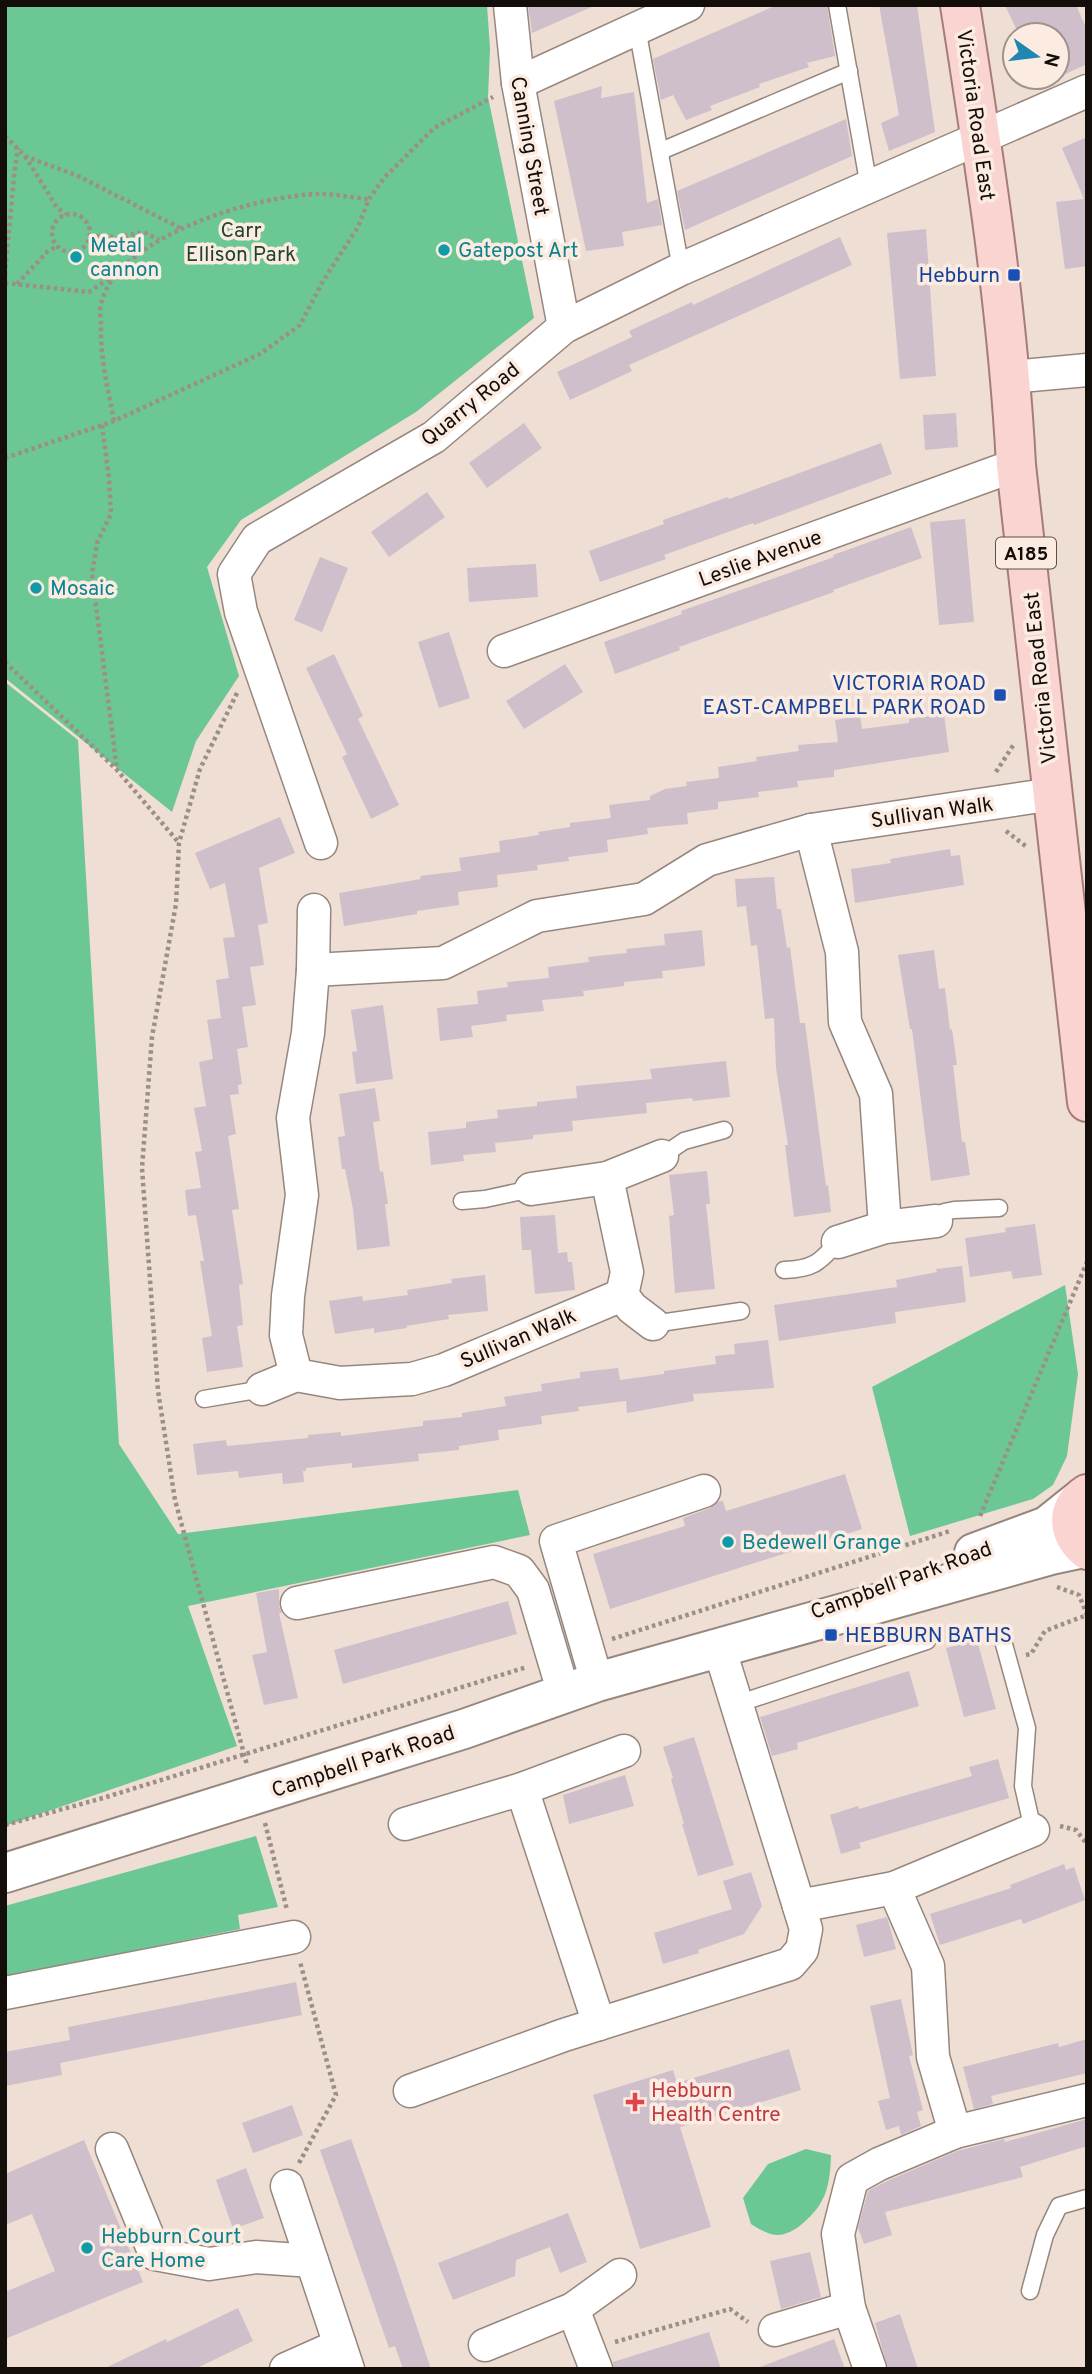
<svg xmlns="http://www.w3.org/2000/svg" width="1092" height="2374" font-family="Overpass,sans-serif">
	<style>
		.green { fill: #6bc794 }
		.building { fill: #cebfcb }
		.lines { fill: none; stroke-linecap: round; stroke-linejoin: round }
		.service-casing { stroke: #96877e; stroke-width: 19 }
		.minor-casing { stroke: #96877e; stroke-width: 35 }
		.tertiary-casing { stroke: #96877e; stroke-width: 42 }
		.primary-casing { stroke: #a67c78; stroke-width: 42 }
		.path { stroke: #9c8f88; stroke-width: 4.5; stroke-dasharray: 3.5 3.5; stroke-linecap: butt }
		.service { stroke: #fff; stroke-width: 16 }
		.minor { stroke: #fff; stroke-width: 32 }
		.tertiary { stroke: #fff; stroke-width: 38 }
		.primary { stroke: #f9d4d1; stroke-width: 38 }
		.culture-dot { fill: #0f9aa8; stroke: #fcebe1; stroke-width: 2.5 }
		.transit-dot { fill: #1a4fb4; stroke: #fcebe1; stroke-width: 2.5 }
		.health-dot { fill: #e0444e; stroke: #fcebe1; stroke-width: 2.5 }
		.labels { text-anchor: middle; stroke-width: 7; stroke-linejoin: round; paint-order: stroke }
		.shield { fill: #fcebe1; stroke: #5a504b; stroke-width: 2 }
		.shield-label { font-size: 19px; font-weight: bold; fill: #140e0b }
		.street-label { font-size: 21px; fill: #140e0b; stroke: #fcebe1 }
		.park-label { font-size: 21px; fill: #1c442f; stroke: #fcebe1 }
		.culture-label { font-size: 21px; fill: #0d838f; stroke: #fcebe1; text-anchor: start }
		.transit-label { font-size: 21px; fill: #164399; stroke: #fcebe1; text-anchor: end }
		.health-label { font-size: 21px; fill: #be3a42; stroke: #fcebe1; text-anchor: start }
	</style>
	<rect width="100%" height="100%" fill="#efded4"/>
	<g class="green">
		<polygon points="5,5 487,5 490,49 488,97 534,318 416,412 241,520 207,567 239,676 196,741 172,812 5,678"/>
		<polygon points="5,682 78,740 119,1444 178,1534 518,1490 530,1535 188,1606 237,1746 5,1826"/>
		<polygon points="1065,1285 1078,1374 1067,1456 1053,1485 1033,1499 910,1536 872,1387"/>
		<polygon points="256,1836 278,1907 238,1915 240,1929 5,1977 5,1906"/>
		<path d="M806,2149l25,6c-1,31 -5,49 -29,69 -7,6 -16,11 -25,11 -10,-1 -18,-6 -26,-11l-8,-26 25,-34z"/>
	</g>
	<g class="building">
		<polygon points="528,5 596,5 532,33"/>
		<polygon points="777,5 827,5 835,56 807,63 809,67 759,84 760,87 710,106 712,110 686,120 673,95 661,100 653,59"/>
		<polygon points="879,5 917,5 935,132 889,151 881,123 899,115"/>
		<polygon points="1005,5 1076,5 1087,30 1087,64 1057,78 1057,35 1019,35"/>
		<polygon points="602,86 601,98 634,92 647,203 658,199 662,225 622,232 624,246 586,251 554,101"/>
		<polygon points="846,119 852,156 685,230 677,191"/>
		<polygon points="1087,137 1087,266 1065,269 1056,202 1084,199 1062,148"/>
		<polygon points="926,229 936,376 900,379 887,233"/>
		<polygon points="840,237 852,265 629,365 632,371 570,400 557,372 632,337 629,331 692,302 693,305"/>
		<polygon points="956,413 958,447 925,450 923,415"/>
		<polygon points="524,423 542,448 487,488 469,463"/>
		<polygon points="881,443 892,474 754,525 753,523 664,555 666,559 600,582 589,551 664,524 663,520 728,497 729,499"/>
		<polygon points="427,492 445,517 389,557 371,532"/>
		<polygon points="965,519 974,622 939,625 930,522"/>
		<polygon points="911,527 922,558 833,590 834,592 679,647 680,650 615,674 604,642 682,614 681,611 834,557 833,555"/>
		<polygon points="320,557 348,568 322,632 294,620"/>
		<polygon points="536,564 538,597 469,602 467,568"/>
		<polygon points="449,632 470,698 439,708 418,642"/>
		<polygon points="334,654 363,716 358,719 399,805 371,819 342,757 347,754 306,668"/>
		<polygon points="565,664 583,692 524,729 506,701"/>
		<polygon points="944,714 949,752 834,770 834,777 797,781 798,787 758,792 759,797 718,802 718,809 687,813 688,824 647,828 648,834 607,840 608,852 568,857 569,861 537,865 538,870 497,875 498,887 458,892 459,905 417,911 417,914 344,926 339,893 421,879 420,876 461,871 459,858 500,852 499,841 539,835 538,832 570,827 570,823 611,818 609,805 650,800 650,796 665,789 687,786 686,782 719,778 718,767 757,761 756,757 799,751 798,745 838,742 835,720 860,716 862,729 909,723 909,719"/>
		<polygon points="280,817 295,853 259,868 268,923 258,925 264,965 250,967 256,1005 242,1007 248,1047 237,1049 242,1084 238,1085 239,1094 230,1095 236,1134 228,1136 239,1209 232,1210 243,1284 239,1285 243,1325 237,1326 243,1367 207,1372 202,1338 212,1336 200,1261 204,1261 196,1215 188,1216 185,1190 201,1188 195,1152 202,1151 194,1108 206,1106 199,1062 213,1059 207,1020 221,1018 216,980 229,978 223,938 235,937 225,883 210,889 195,853"/>
		<polygon points="950,849 951,856 960,855 964,885 855,903 851,869 891,863 890,859"/>
		<polygon points="774,877 777,909 781,909 787,948 790,947 800,1023 805,1023 826,1186 828,1185 831,1212 794,1217 785,1145 788,1145 776,1068 774,1018 765,1019 757,945 751,946 746,906 737,907 735,879"/>
		<polygon points="702,930 705,966 662,971 663,978 624,982 624,986 583,991 584,996 542,1000 544,1011 506,1015 507,1021 471,1026 473,1037 440,1041 437,1008 478,1004 477,991 508,987 507,982 549,978 548,967 589,962 588,957 627,953 626,949 665,945 664,934"/>
		<polygon points="934,950 939,989 945,988 950,1030 952,1029 957,1065 953,1065 962,1142 965,1142 970,1175 931,1181 912,1029 910,1029 898,955"/>
		<polygon points="383,1005 393,1079 356,1084 352,1052 357,1051 351,1010"/>
		<polygon points="726,1061 730,1097 693,1101 692,1098 646,1103 647,1113 572,1121 573,1131 533,1135 533,1139 495,1143 496,1152 463,1155 464,1161 431,1165 428,1132 466,1128 466,1122 498,1118 497,1110 537,1106 537,1102 577,1098 576,1086 652,1079 650,1069"/>
		<polygon points="375,1088 380,1121 373,1122 380,1172 383,1171 388,1204 385,1204 390,1246 357,1250 353,1209 345,1169 342,1169 338,1137 345,1136 339,1094"/>
		<polygon points="707,1171 710,1204 706,1204 715,1289 675,1293 669,1216 674,1215 669,1175"/>
		<polygon points="555,1215 558,1253 567,1252 568,1262 572,1262 575,1290 535,1294 531,1250 522,1250 520,1217"/>
		<polygon points="1035,1224 1042,1275 1013,1279 1011,1271 970,1277 965,1238 1006,1232 1005,1228"/>
		<polygon points="962,1266 966,1302 895,1312 896,1323 779,1341 774,1305 897,1287 896,1280 937,1272 936,1269"/>
		<polygon points="485,1275 488,1311 448,1315 449,1319 406,1326 407,1328 374,1333 374,1328 335,1334 329,1301 362,1296 363,1301 408,1295 407,1290 452,1283 451,1279"/>
		<polygon points="768,1340 774,1388 693,1394 694,1401 627,1413 626,1401 578,1407 579,1411 541,1416 542,1424 498,1430 499,1440 459,1446 459,1450 418,1454 419,1461 352,1468 352,1463 306,1468 306,1471 303,1471 304,1482 283,1484 282,1473 239,1478 238,1471 197,1475 193,1444 226,1440 227,1446 308,1438 308,1435 341,1432 341,1436 423,1426 423,1421 462,1417 462,1413 506,1406 504,1397 542,1391 541,1384 580,1378 580,1372 618,1368 620,1380 664,1374 664,1371 716,1364 715,1356 735,1354 734,1344"/>
		<polygon points="845,1474 862,1529 610,1609 593,1554 685,1526 683,1518 710,1508 718,1502 723,1501 726,1511"/>
		<polygon points="279,1589 279,1606 282,1613 279,1613 298,1698 264,1705 252,1655 267,1652 256,1593"/>
		<polygon points="508,1601 517,1634 343,1684 334,1650"/>
		<polygon points="977,1640 996,1709 964,1717 946,1648"/>
		<polygon points="909,1671 919,1706 797,1743 798,1749 772,1756 760,1717"/>
		<polygon points="694,1737 734,1865 698,1876 682,1824 684,1824 671,1779 673,1778 663,1747"/>
		<polygon points="998,1759 1009,1798 859,1843 861,1848 841,1854 830,1815 858,1806 859,1809 972,1776 969,1767"/>
		<polygon points="625,1775 634,1806 569,1824 563,1795"/>
		<polygon points="1064,1864 1066,1870 1074,1867 1085,1900 1023,1924 1021,1919 940,1945 930,1914 1011,1888 1010,1885"/>
		<polygon points="751,1872 762,1906 744,1934 698,1950 699,1953 663,1964 654,1933 732,1909 723,1881"/>
		<polygon points="887,1917 896,1949 864,1957 856,1925"/>
		<polygon points="296,1982 302,2015 60,2063 62,2075 5,2086 5,2052 70,2040 68,2027"/>
		<polygon points="901,1999 913,2055 909,2056 923,2110 917,2112 921,2126 901,2135 899,2126 886,2130 878,2101 890,2098 870,2006"/>
		<polygon points="1087,2039 1087,2073 991,2096 993,2104 974,2109 963,2067 1058,2043 1059,2047"/>
		<polygon points="789,2049 801,2090 680,2127 711,2227 640,2249 593,2095 673,2070 677,2083"/>
		<polygon points="292,2105 303,2135 253,2153 242,2123"/>
		<polygon points="1087,2119 1087,2146 1020,2167 1023,2177 885,2212 892,2235 864,2244 858,2228 868,2191 887,2181 957,2151 1004,2139 1005,2142"/>
		<polygon points="351,2139 396,2265 431,2369 403,2369 395,2346 389,2348 320,2150"/>
		<polygon points="84,2140 143,2282 5,2339 5,2292 55,2271 32,2214 5,2225 5,2174"/>
		<polygon points="246,2168 264,2218 233,2229 216,2180"/>
		<polygon points="568,2213 587,2262 560,2273 550,2247 516,2260 515,2276 453,2300 438,2263"/>
		<polygon points="810,2252 821,2297 781,2309 770,2261"/>
		<polygon points="238,2308 253,2341 195,2369 103,2369 166,2339 167,2342"/>
		<polygon points="900,2314 918,2369 888,2369 875,2323"/>
		<polygon points="709,2332 721,2369 614,2369 613,2362"/>
		<polygon points="834,2339 845,2369 761,2369 760,2367"/>
	</g>
	<g class="lines">
		<g class="service-casing">
			<g id="service">
				<polyline points="837,5 869,187"/>
				<polyline points="637,28 681,269"/>
				<polyline points="661,151 849,71"/>
				<polyline points="662,1156 684,1141 724,1130"/>
				<polyline points="462,1201 485,1199 531,1189"/>
				<polyline points="936,1221 944,1212 954,1210 999,1208"/>
				<path d="M784,1270c29,-1 35,-7 54,-28"/>
				<polyline points="653,1324 741,1311"/>
				<polyline points="204,1399 262,1389"/>
				<polyline points="1002,1637 1027,1728 1023,1786 1033,1830"/>
				<polyline points="737,1704 927,1641"/>
				<polyline points="1030,2291 1045,2235 1059,2206 1087,2198"/>
			</g>
		</g>
		<g class="minor-casing">
			<g id="minor">
				<polyline points="510,5 518,83 564,327"/>
				<polyline points="518,83 688,5"/>
				<polyline points="1011,377 1087,370"/>
				<polyline points="504,651 1016,465"/>
				<polyline points="811,830 842,952 845,1022 876,1094 885,1227"/>
				<polyline points="321,843 241,612 234,574 257,539 434,437 564,327 681,269 1087,91"/>
				<polyline points="313,970 443,963 537,916 644,899 707,860 811,830 1053,794"/>
				<polyline points="531,1189 607,1178 662,1156"/>
				<polyline points="838,1242 885,1227 936,1221"/>
				<polyline points="622,1295 632,1308 653,1324"/>
				<polyline points="296,1375 286,1335 288,1296 302,1195 293,1118 308,1033 313,970 314,910"/>
				<polyline points="262,1389 296,1375 340,1383 412,1379 444,1370 622,1295 627,1272 607,1178"/>
				<polyline points="297,1603 494,1562 519,1571 533,1590 564,1694"/>
				<polyline points="597,1682 556,1541 704,1491"/>
				<polyline points="522,1789 599,2024"/>
				<polyline points="405,1824 522,1789 624,1751"/>
				<polyline points="894,1888 928,1966 933,2057 955,2132"/>
				<polyline points="799,1906 894,1888 1033,1830"/>
				<polyline points="5,1993 294,1937"/>
				<polyline points="410,2091 564,2035 790,1964 802,1950 806,1929 719,1647"/>
				<polyline points="112,2149 155,2254 209,2264 256,2257 312,2261"/>
				<polyline points="287,2186 348,2369"/>
				<polyline points="573,2309 596,2369"/>
				<polyline points="775,2330 849,2308"/>
				<polyline points="485,2345 573,2309 620,2275"/>
				<polyline points="286,2369 340,2345"/>
				<polyline points="870,2369 849,2308 838,2234 852,2179 879,2164 955,2132 1087,2100"/>
			</g>
		</g>
		<g class="tertiary-casing">
			<g id="tertiary">
				<polyline points="974,1553 1047,1526 1077,1502"/>
				<polyline points="5,1873 464,1729 597,1682 1051,1555 1084,1548"/>
			</g>
		</g>
		<g class="primary-casing">
			<g id="primary">
				<path d="M960,5c24,153 48,306 56,460l71,637"/>
				<path d="M1087,1494c-23,15 -19,40 0,56"/>
			</g>
		</g>
		<g class="path">
			<polyline points="5,136 25,156 78,176 182,229"/>
			<polyline points="25,156 56,206 65,215"/>
			<circle cx="71" cy="233" r="19"/>
			<polyline points="89,236 119,237 144,232 159,240"/>
			<polyline points="5,275 14,176 18,148"/>
			<polyline points="5,283 89,292 114,275"/>
			<polyline points="17,284 47,252 57,246"/>
			<path d="M114,421c-6,-32 -14,-63 -13,-96 0,-6 -2,-15 0,-21 15,-68 159,-110 220,-110 16,0 32,4 48,5"/>
			<polyline points="102,425 109,478 111,514 97,543 92,574 117,770"/>
			<polyline points="5,458 114,421 260,354 300,325 323,281 358,227 369,199 384,178 434,128 493,97"/>
			<polyline points="5,662 117,770 179,843"/>
			<polyline points="237,693 200,769 179,843 176,904 152,1037 142,1168 158,1391 175,1500 247,1765"/>
			<polyline points="996,772 1014,744"/>
			<polyline points="1006,831 1027,847"/>
			<polyline points="980,1516 1087,1262"/>
			<polyline points="1057,1587 1079,1595 1087,1615"/>
			<polyline points="612,1639 950,1531"/>
			<polyline points="1026,1655 1031,1654 1045,1631 1087,1615"/>
			<polyline points="265,1823 287,1910"/>
			<polyline points="5,1825 103,1798 527,1667"/>
			<polyline points="1060,1826 1076,1830 1087,1844"/>
			<polyline points="299,2163 336,2095 300,1962"/>
			<polyline points="615,2342 730,2309 748,2322"/>
		</g>
		<use href="#service" class="service"/>
		<use href="#minor" class="minor"/>
		<use href="#tertiary" class="tertiary"/>
		<use href="#primary" class="primary"/>
	</g>
	<g class="culture-dot">
		<circle cx="444" cy="250" r="7"/>
		<circle cx="76" cy="257" r="7"/>
		<circle cx="36" cy="588" r="7"/>
		<circle cx="728" cy="1542" r="7"/>
		<circle cx="87" cy="2248" r="7"/>
	</g>
	<g class="transit-dot">
		<rect x="1007" y="268" width="14" height="14" rx="3.5"/>
		<rect x="993" y="688" width="14" height="14" rx="3.5"/>
		<rect x="824" y="1628" width="14" height="14" rx="3.5"/>
	</g>
	<path class="health-dot" d="M631.5 2091.5h7v7h7v7h-7v7h-7v-7h-7v-7h7z"/>
	<g class="labels">
		<rect class="shield" x="996" y="537.5" width="60" height="31" rx="5"/>
		<g class="shield-label">
			<text x="1026" y="560">A185</text>
		</g>
		<g class="street-label">
			<text transform="translate(976 115) rotate(82)" y="7">Victoria Road East</text>
			<text transform="translate(530 146) rotate(80)" y="7">Canning Street</text>
			<text transform="translate(470 404) rotate(-39)" y="7">Quarry Road</text>
			<text transform="translate(760 558) rotate(-20)" y="7">Leslie Avenue</text>
			<text transform="translate(1040 678) rotate(-96)" y="7">Victoria Road East</text>
			<text transform="translate(932 812) rotate(-8)" y="7">Sullivan Walk</text>
			<text transform="translate(518 1338) rotate(-23)" y="7">Sullivan Walk</text>
			<text transform="translate(901 1580) rotate(-20)" y="7">Campbell Park Road</text>
			<text transform="translate(363 1761) rotate(-18)" y="7">Campbell Park Road</text>
		</g>
		<g class="park-label">
			<text x="241" y="237">Carr<tspan x="241" dy="24">Ellison Park</tspan></text>
		</g>
		<g class="culture-label">
			<text x="90" y="252">Metal<tspan x="90" dy="24">cannon</tspan></text>
			<text x="458" y="257">Gatepost Art</text>
			<text x="50" y="595">Mosaic</text>
			<text x="742" y="1549">Bedewell Grange</text>
			<text x="101" y="2243">Hebburn Court<tspan x="101" dy="24">Care Home</tspan></text>
		</g>
		<g class="transit-label">
			<text x="1000" y="282">Hebburn</text>
			<text x="986" y="690">VICTORIA ROAD<tspan x="986" dy="24">EAST-CAMPBELL PARK ROAD</tspan></text>
			<text x="845" y="1642" text-anchor="start">HEBBURN BATHS</text>
		</g>
		<g class="health-label">
			<text x="651" y="2097">Hebburn<tspan x="651" dy="24">Health Centre</tspan></text>
		</g>
	</g>
	<rect width="1092" height="2374" fill="none" stroke="#140e0b" stroke-width="14"/>
	<g transform="translate(1036 56) rotate(104)"><circle r="33" fill="#fcebe1" stroke="#9f938b" stroke-width="2"/>
	<path d="M0-5L12 26L0 18L-12 26Z" fill="#1f87b0"/>
	<text y="-10" font-size="19" font-weight="bold" text-anchor="middle" fill="#140e0b">N</text>
	</g>
</svg>
